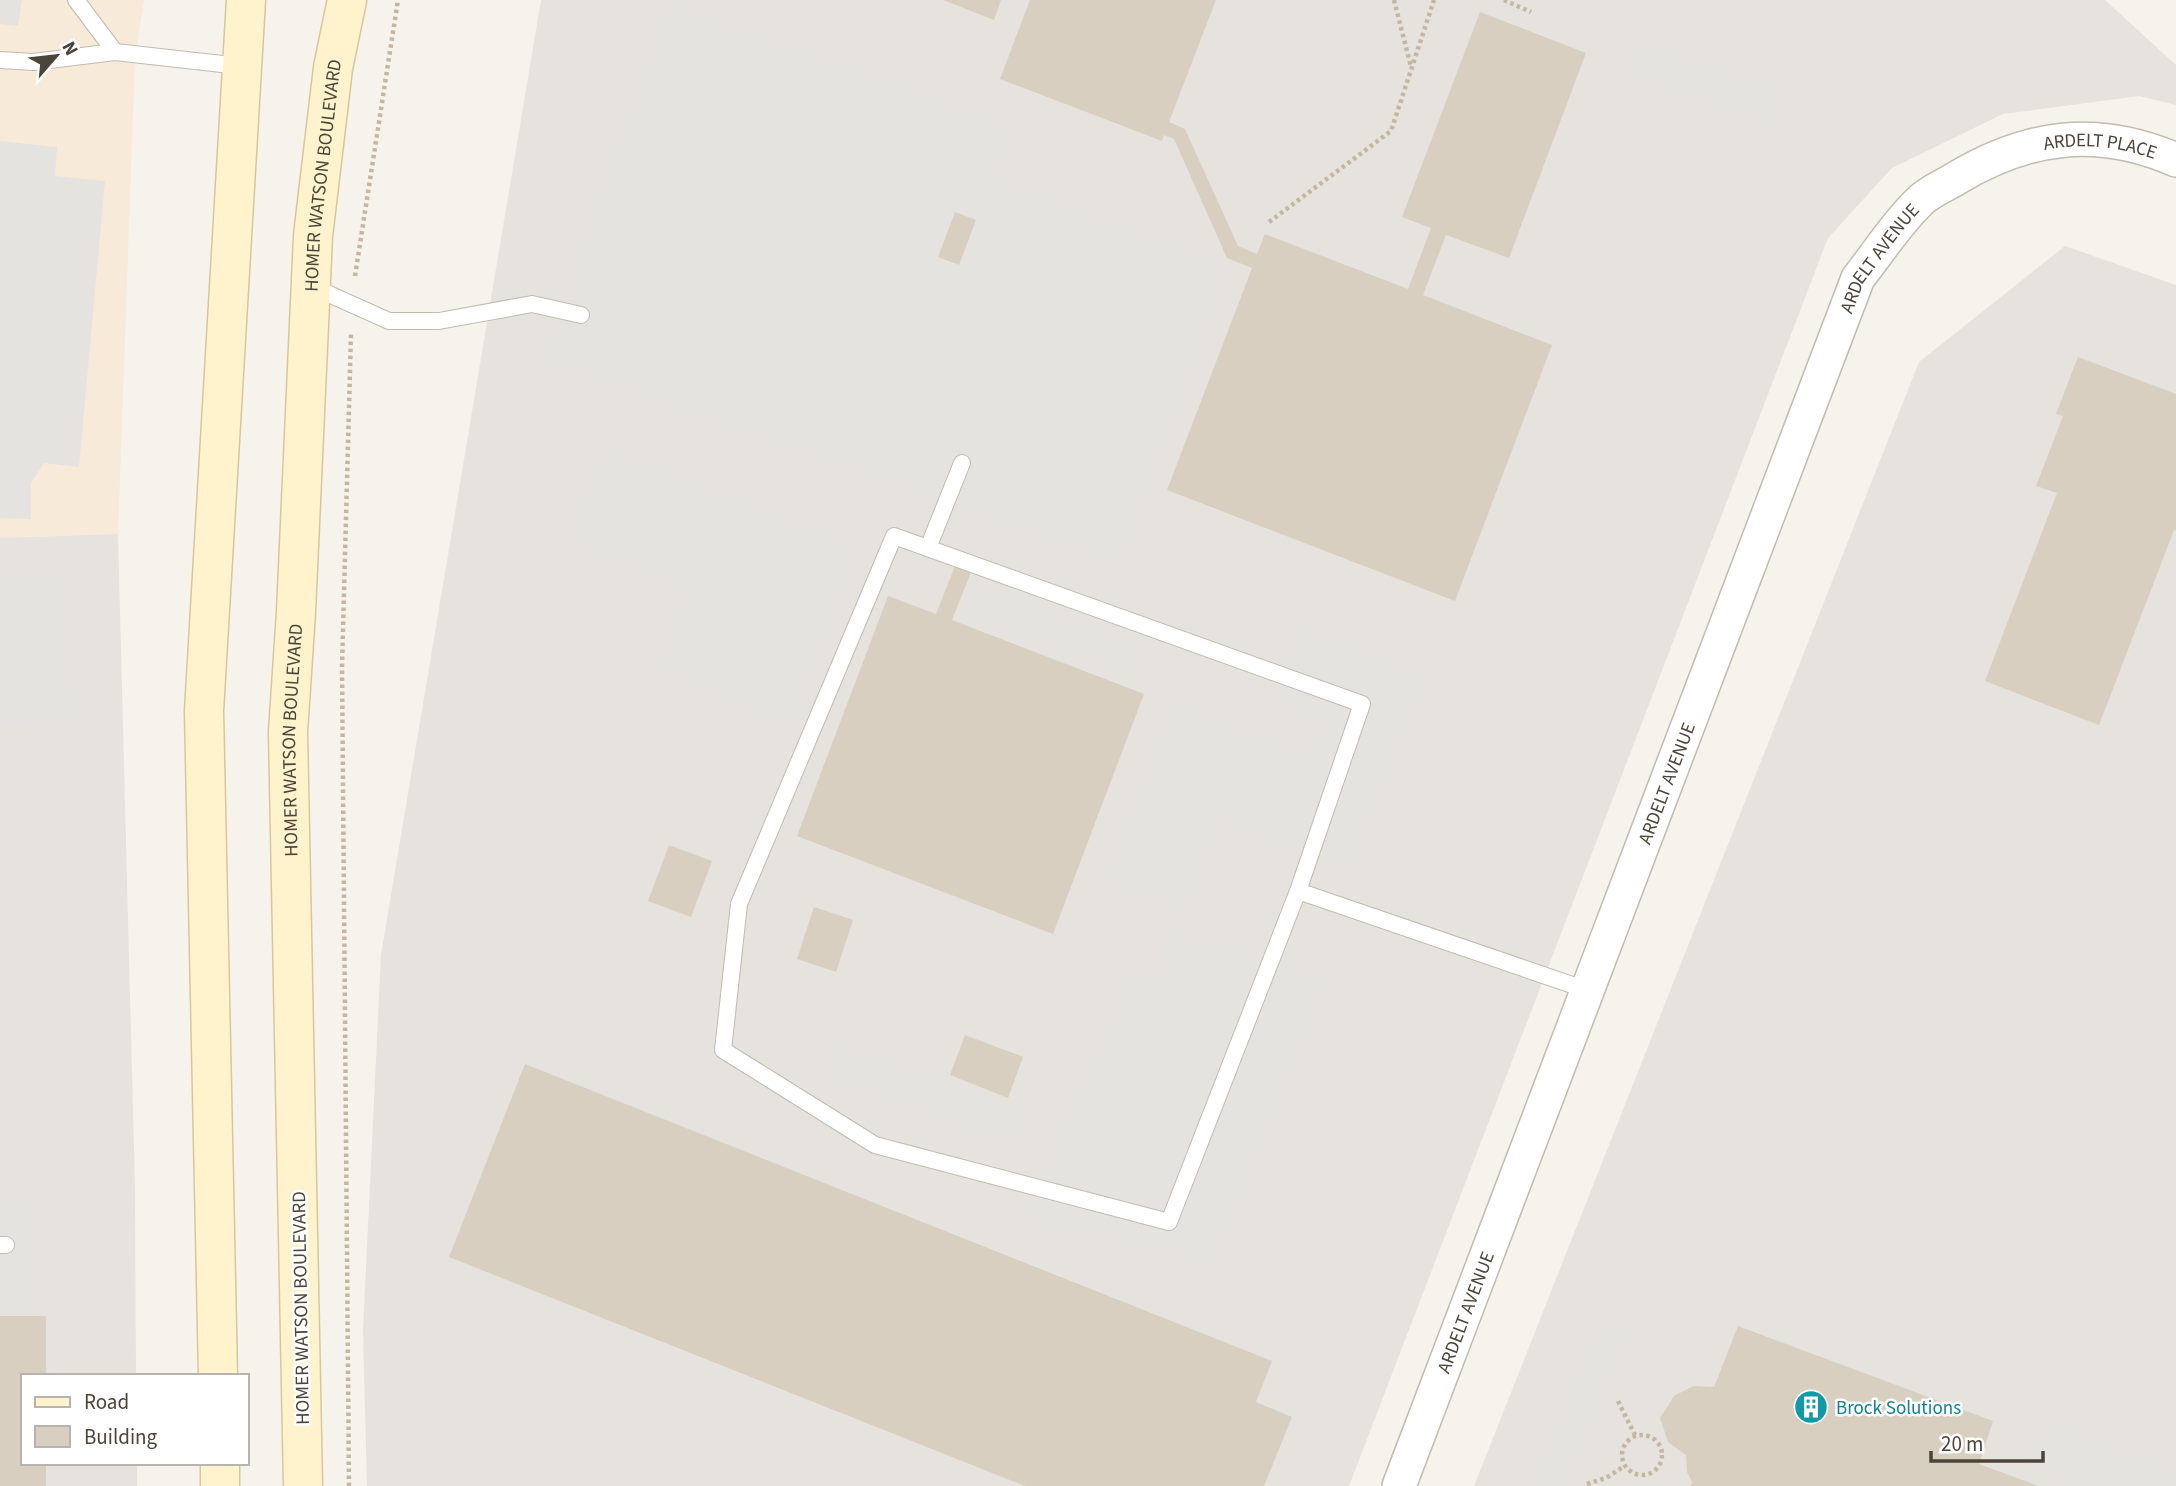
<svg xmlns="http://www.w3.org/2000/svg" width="2176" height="1486" font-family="'Source Sans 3',sans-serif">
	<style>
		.commercial { fill: #f7ead8 }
		.industrial { fill: #e6e2dd }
		.parking { fill: #e5e3e0 }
		.building { fill: #d8cfc1 }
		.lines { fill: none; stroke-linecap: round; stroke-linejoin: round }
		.lane-casing { stroke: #c2bbae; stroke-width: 18 }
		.street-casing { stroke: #c2bbae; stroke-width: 36 }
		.secondary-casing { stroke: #d6c79b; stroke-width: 41 }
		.path { stroke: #c4b79f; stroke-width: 4.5; stroke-dasharray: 3.5 3.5; stroke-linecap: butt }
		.lane { stroke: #fff; stroke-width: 16 }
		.street { stroke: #fff; stroke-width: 33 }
		.secondary { stroke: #fff3cd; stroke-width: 38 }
		.labels { text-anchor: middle; stroke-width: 5; stroke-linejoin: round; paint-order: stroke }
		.street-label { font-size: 19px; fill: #4b4439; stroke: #fff }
		.culture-label { font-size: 19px; fill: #0d838f; stroke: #fff; text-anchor: start }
	</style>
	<rect width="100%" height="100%" fill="#f6f3ec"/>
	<polygon class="commercial" points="0,0 144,0 135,57 118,534 0,538"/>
	<g class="industrial">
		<polygon points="541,0 2105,0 2176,65 2176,105 2139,96 2003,114 1892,168 1828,238 1349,1486 367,1486 363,1330 381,955"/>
		<polygon points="2065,246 2176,285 2176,1486 1474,1486 1919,362"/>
		<polygon points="118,534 135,1188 136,1376 23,1376 23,1463 137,1463 137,1486 0,1486 0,538"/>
	</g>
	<g class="parking">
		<polygon points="0,0 22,0 18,26 0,24"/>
		<polygon points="663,2 1015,127 997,181 1232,264 1126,566 539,358"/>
		<polygon points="1639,39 1791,95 1779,128 1628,73"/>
		<polygon points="0,141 57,147 55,176 105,181 79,467 44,463 31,483 31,519 0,518"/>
		<polygon points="601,443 864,552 792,726 653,669 685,589 562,538"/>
		<polygon points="76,571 80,723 0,724 0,572"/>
		<polygon points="971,582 1152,651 1142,678 960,615"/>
		<polygon points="1295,623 1430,678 1352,872 1224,821 1187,914 1100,879 1171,702 1306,756 1319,722 1264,700"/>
		<polygon points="1162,930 1332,976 1217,1263 1020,1217 1127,973 1159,970"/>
		<polygon points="836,1041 1033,1113 1020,1147 823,1075"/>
		<polygon points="42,1195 46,1305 0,1307 0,1197"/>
		<polygon points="1595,1319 1633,1335 1570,1486 1526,1486"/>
		<polygon points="2042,1420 2176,1470 2176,1486 2065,1486 2067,1479 2026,1464"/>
	</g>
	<g class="building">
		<polygon points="943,0 1001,0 994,20"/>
		<polygon points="1030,0 1216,0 1169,122 1185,129 1238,246 1257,254 1265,234 1408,289 1431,228 1402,217 1480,12 1586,53 1509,258 1446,235 1423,295 1552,345 1455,601 1167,490 1252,268 1227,258 1174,139 1164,135 1162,141 1000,79"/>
		<polygon points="955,212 976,220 959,265 938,257"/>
		<polygon points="2078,357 2176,394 2176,531 2174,530 2099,725 1985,681 2057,493 2036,486 2063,416 2056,414"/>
		<polygon points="955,566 971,572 952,620 1144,694 1053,934 797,836 888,596 936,614"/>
		<polygon points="669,845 712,861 691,917 648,901"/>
		<polygon points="814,907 853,920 836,972 797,959"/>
		<polygon points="965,1035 1023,1057 1008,1098 950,1075"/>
		<polygon points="525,1064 1272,1361 1256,1402 1292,1417 1264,1486 1025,1486 449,1257"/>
		<polygon points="0,1316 46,1316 46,1376 23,1376 23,1463 46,1463 46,1486 0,1486"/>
		<polygon points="1738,1326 1993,1421 1979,1464 2039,1486 1691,1486 1692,1482 1687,1472 1686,1455 1668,1442 1660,1418 1674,1396 1693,1386 1714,1387"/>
	</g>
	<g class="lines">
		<g class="lane-casing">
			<g id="lane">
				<polyline points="76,0 115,52"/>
				<polyline points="0,60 33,62 115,52 240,66"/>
				<polyline points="311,286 389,321 439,321 532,304 581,315"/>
				<polyline points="928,548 962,463"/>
				<polyline points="1298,891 1362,704 894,536 739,904 723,1050 875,1145 1169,1222 1298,891 1587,990"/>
				<polyline points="0,1245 6,1245"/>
			</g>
		</g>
		<g class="street-casing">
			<g id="street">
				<path id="s1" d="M1399,1486l459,-1208c20,-25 38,-54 61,-76 9,-10 25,-16 36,-23 73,-44 142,-53 221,-19"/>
			</g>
		</g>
		<g class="secondary-casing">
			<g id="secondary">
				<polyline points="218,1376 204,711 246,0"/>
				<polyline points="220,1463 220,1486"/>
				<path id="s2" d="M303,1486l-15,-754 8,-120 17,-376 20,-168 14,-68"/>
			</g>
		</g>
		<g class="path">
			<polyline points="1394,0 1411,67"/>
			<polyline points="1504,0 1531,12"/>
			<polyline points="1269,222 1391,131 1434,0"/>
			<polyline points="355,276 398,0"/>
			<polyline points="1618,1401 1635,1435"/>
			<circle cx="1642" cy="1455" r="20"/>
			<polyline points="1587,1484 1606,1478 1623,1467"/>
			<polyline points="349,1486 342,667 351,333"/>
		</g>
		<use href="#lane" class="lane"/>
		<use href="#street" class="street"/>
		<use href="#secondary" class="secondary"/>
	</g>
	<defs>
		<g id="building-disc" transform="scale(1.75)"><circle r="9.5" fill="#0f9aa8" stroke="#fff"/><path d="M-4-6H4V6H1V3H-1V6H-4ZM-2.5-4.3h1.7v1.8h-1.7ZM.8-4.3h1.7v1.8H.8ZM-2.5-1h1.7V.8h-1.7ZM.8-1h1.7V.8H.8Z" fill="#fff"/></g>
	</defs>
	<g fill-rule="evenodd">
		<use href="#building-disc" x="1811" y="1407"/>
	</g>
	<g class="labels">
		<g class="street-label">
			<text dy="7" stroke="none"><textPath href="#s1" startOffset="1586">ARDELT PLACE</textPath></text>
			<text dy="7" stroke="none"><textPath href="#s2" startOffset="1312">HOMER WATSON BOULEVARD</textPath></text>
			<text dy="7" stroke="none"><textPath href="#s1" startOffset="1320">ARDELT AVENUE</textPath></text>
			<text dy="7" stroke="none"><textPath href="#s2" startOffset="746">HOMER WATSON BOULEVARD</textPath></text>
			<text dy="7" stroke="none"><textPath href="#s1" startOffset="752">ARDELT AVENUE</textPath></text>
			<text transform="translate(300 1308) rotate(-91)" y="7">HOMER WATSON BOULEVARD</text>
			<text dy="7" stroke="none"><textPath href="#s1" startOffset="186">ARDELT AVENUE</textPath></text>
		</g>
		<g class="culture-label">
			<text x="1836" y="1414">Brock Solutions</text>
		</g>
	</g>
	<rect x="21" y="1374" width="228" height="91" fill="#ffffff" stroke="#b7b4b0" stroke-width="2"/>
	<rect x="35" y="1397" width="35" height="10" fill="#fff3cd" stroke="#b7b4b0" stroke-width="2"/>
	<text x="84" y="1409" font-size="21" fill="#4b4439">Road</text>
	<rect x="35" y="1426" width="35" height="21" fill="#d8cfc1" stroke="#b7b4b0" stroke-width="2"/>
	<text x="84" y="1444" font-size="21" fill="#4b4439">Building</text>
	<g transform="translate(56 56) rotate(62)" stroke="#ffffff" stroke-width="5" paint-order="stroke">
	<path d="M0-5L12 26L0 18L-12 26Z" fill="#4b4439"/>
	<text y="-10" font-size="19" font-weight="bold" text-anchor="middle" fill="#4b4439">N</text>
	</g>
	<path d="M1931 1451v10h112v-10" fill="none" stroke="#4b4439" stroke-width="3.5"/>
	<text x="1941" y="1451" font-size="21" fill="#4b4439" stroke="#ffffff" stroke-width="5" paint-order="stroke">20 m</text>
</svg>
